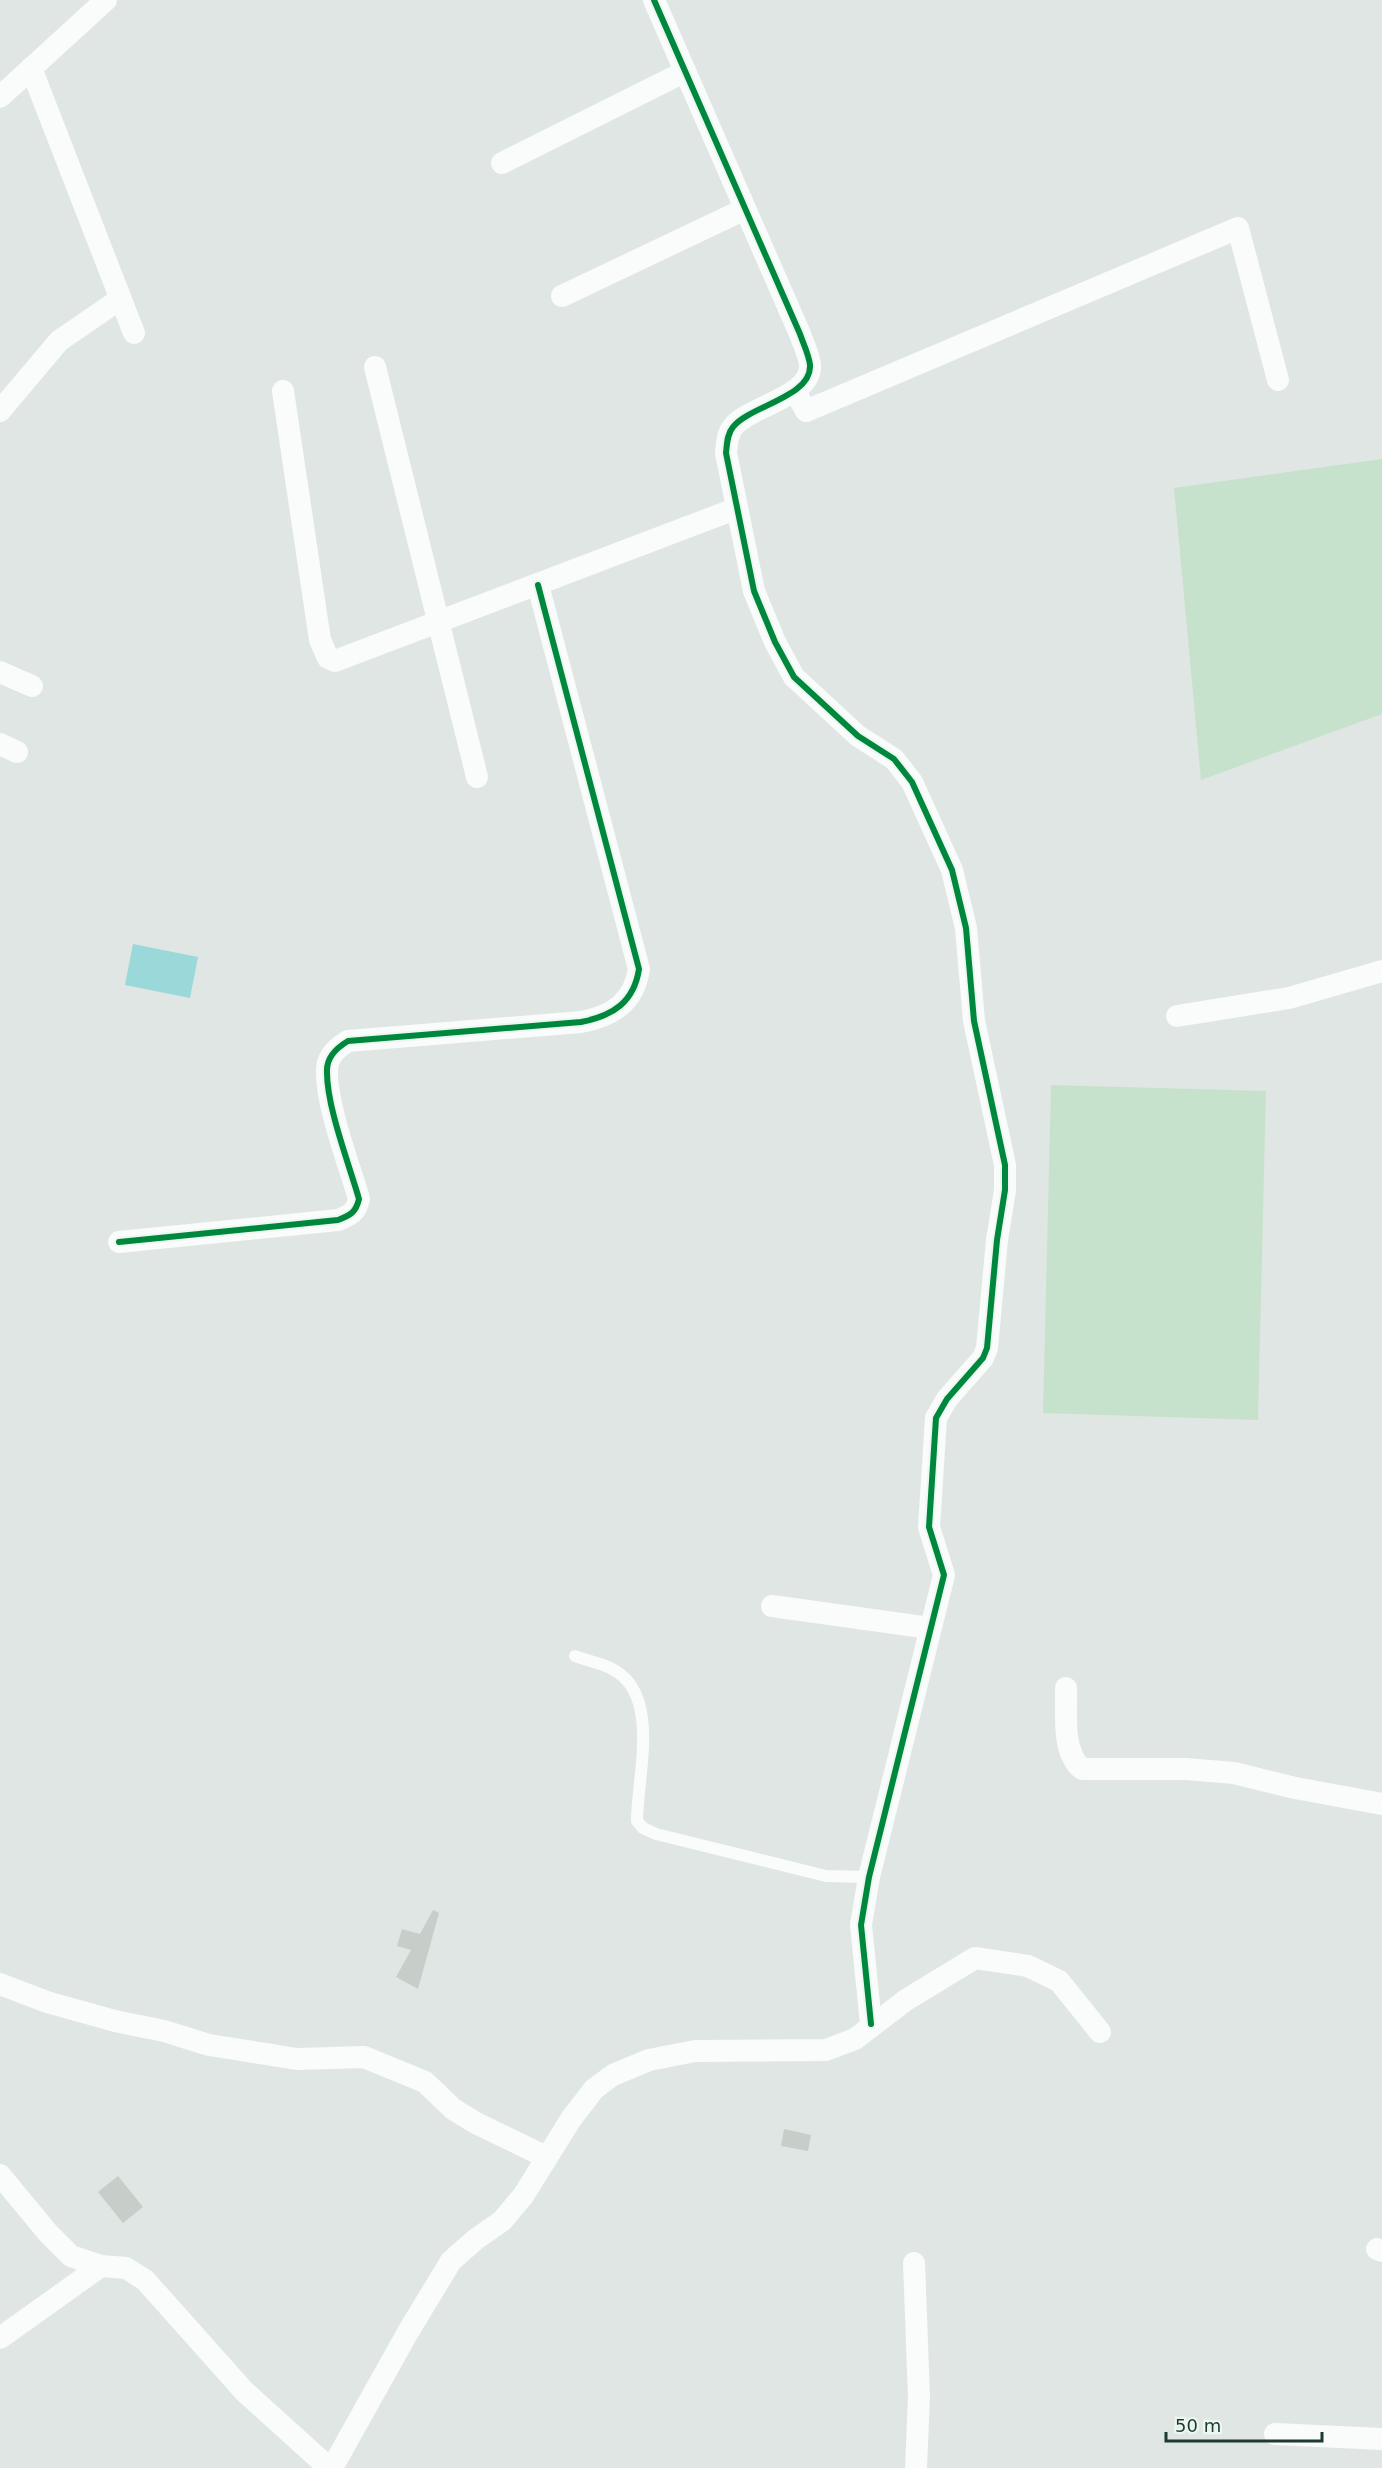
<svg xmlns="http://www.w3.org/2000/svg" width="1382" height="2468" font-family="'DejaVu Sans',sans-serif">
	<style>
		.green { fill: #c7e2cc }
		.water { fill: #9bd8da }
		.building { fill: #c7ceca }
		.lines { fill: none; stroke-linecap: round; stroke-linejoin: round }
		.lane { stroke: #fafbfb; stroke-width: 12 }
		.street { stroke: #fafbfb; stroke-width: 22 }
		.cycleway-casing { stroke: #edf7f1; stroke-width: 10 }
		.cycleway { stroke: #00873e; stroke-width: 6 }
	</style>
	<rect width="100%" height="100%" fill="#e0e6e3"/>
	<g class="green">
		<polygon points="1382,459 1382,714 1201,780 1174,488"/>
		<polygon points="1051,1085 1266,1091 1258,1420 1043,1413"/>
	</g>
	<polygon class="water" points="133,944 198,957 190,998 125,985"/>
	<g class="building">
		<polygon points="433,1910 439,1913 418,1989 396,1977 411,1950 397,1946 402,1929 420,1934"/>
		<polygon points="784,2129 811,2135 808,2151 781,2146"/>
		<polygon points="118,2176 143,2207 123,2223 98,2192"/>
	</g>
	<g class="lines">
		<path class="lane" d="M575,1656c12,5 28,7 39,14 47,26 23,107 23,151l6,7 13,6 170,42 43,1"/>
		<g class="street">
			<path d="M654,0l146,334c3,9 9,21 10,31 2,32 -61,41 -77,62 -6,7 -6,17 -7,26l28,138 21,51 19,35 64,59 36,23 18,23 40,88 14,58 8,93 31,144v25l-8,50 -10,108 -4,10 -36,41 -11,19 -7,109 15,48 -75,302 -8,48 10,99"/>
			<polyline points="31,68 134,333"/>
			<polyline points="0,97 106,0"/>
			<polyline points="502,163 684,72"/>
			<polyline points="562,296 745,209"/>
			<polyline points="375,367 477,777"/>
			<polyline points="283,391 320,640 328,658 335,661 735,509"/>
			<polyline points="795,391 806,411 1238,228 1278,380"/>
			<polyline points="0,411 59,341 120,299"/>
			<polyline points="0,672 32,686"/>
			<polyline points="0,744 17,752"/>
			<polyline points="1177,1016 1289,998 1382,971"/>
			<path d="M119,1242l219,-22c13,-5 18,-8 21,-21 -10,-35 -33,-94 -32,-129 0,-13 11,-23 21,-29l233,-19c32,-6 53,-20 58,-53l-101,-384"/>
			<polyline points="772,1606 930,1628"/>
			<path d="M1066,1688c1,25 -5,63 16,81h104l48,4 61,15 87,16"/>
			<polyline points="0,1984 47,2002 115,2021 164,2031 209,2045 297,2059 364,2057 425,2082 453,2109 476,2123 546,2157"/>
			<polyline points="0,2175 48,2233 71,2256 101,2266 126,2268 145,2280 244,2391 329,2468"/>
			<polyline points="1377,2249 1382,2251"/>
			<polyline points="914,2263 919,2397 916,2468"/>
			<polyline points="0,2338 101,2266"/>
			<polyline points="1275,2434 1382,2439"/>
			<polyline points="332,2468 408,2332 451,2261 476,2239 502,2221 523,2196 571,2119 594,2089 613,2075 649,2060 695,2051 826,2050 855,2039 906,2000 975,1958 1028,1966 1059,1981 1100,2032"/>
		</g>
		<g class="cycleway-casing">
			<g id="cycleway">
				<path d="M654,0l146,334c3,9 9,21 10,31 2,32 -61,41 -77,62 -6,7 -6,17 -7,26l28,138 21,51 19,35 64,59 36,23 18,23 40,88 14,58 8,93 31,144v25l-8,50 -10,108 -4,10 -36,41 -11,19 -7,109 15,48 -75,302 -8,48 10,99"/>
				<path d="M119,1242l219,-22c13,-5 18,-8 21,-21 -10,-35 -33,-94 -32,-129 0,-13 11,-23 21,-29l233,-19c32,-6 53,-20 58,-53l-101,-384"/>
			</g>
		</g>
		<use href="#cycleway" class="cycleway"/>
	</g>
	<path d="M1166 2432v9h156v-9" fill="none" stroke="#1d3b2f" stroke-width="3"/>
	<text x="1175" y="2432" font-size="18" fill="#1d3b2f" stroke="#edf7f1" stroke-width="4.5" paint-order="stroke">50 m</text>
</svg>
